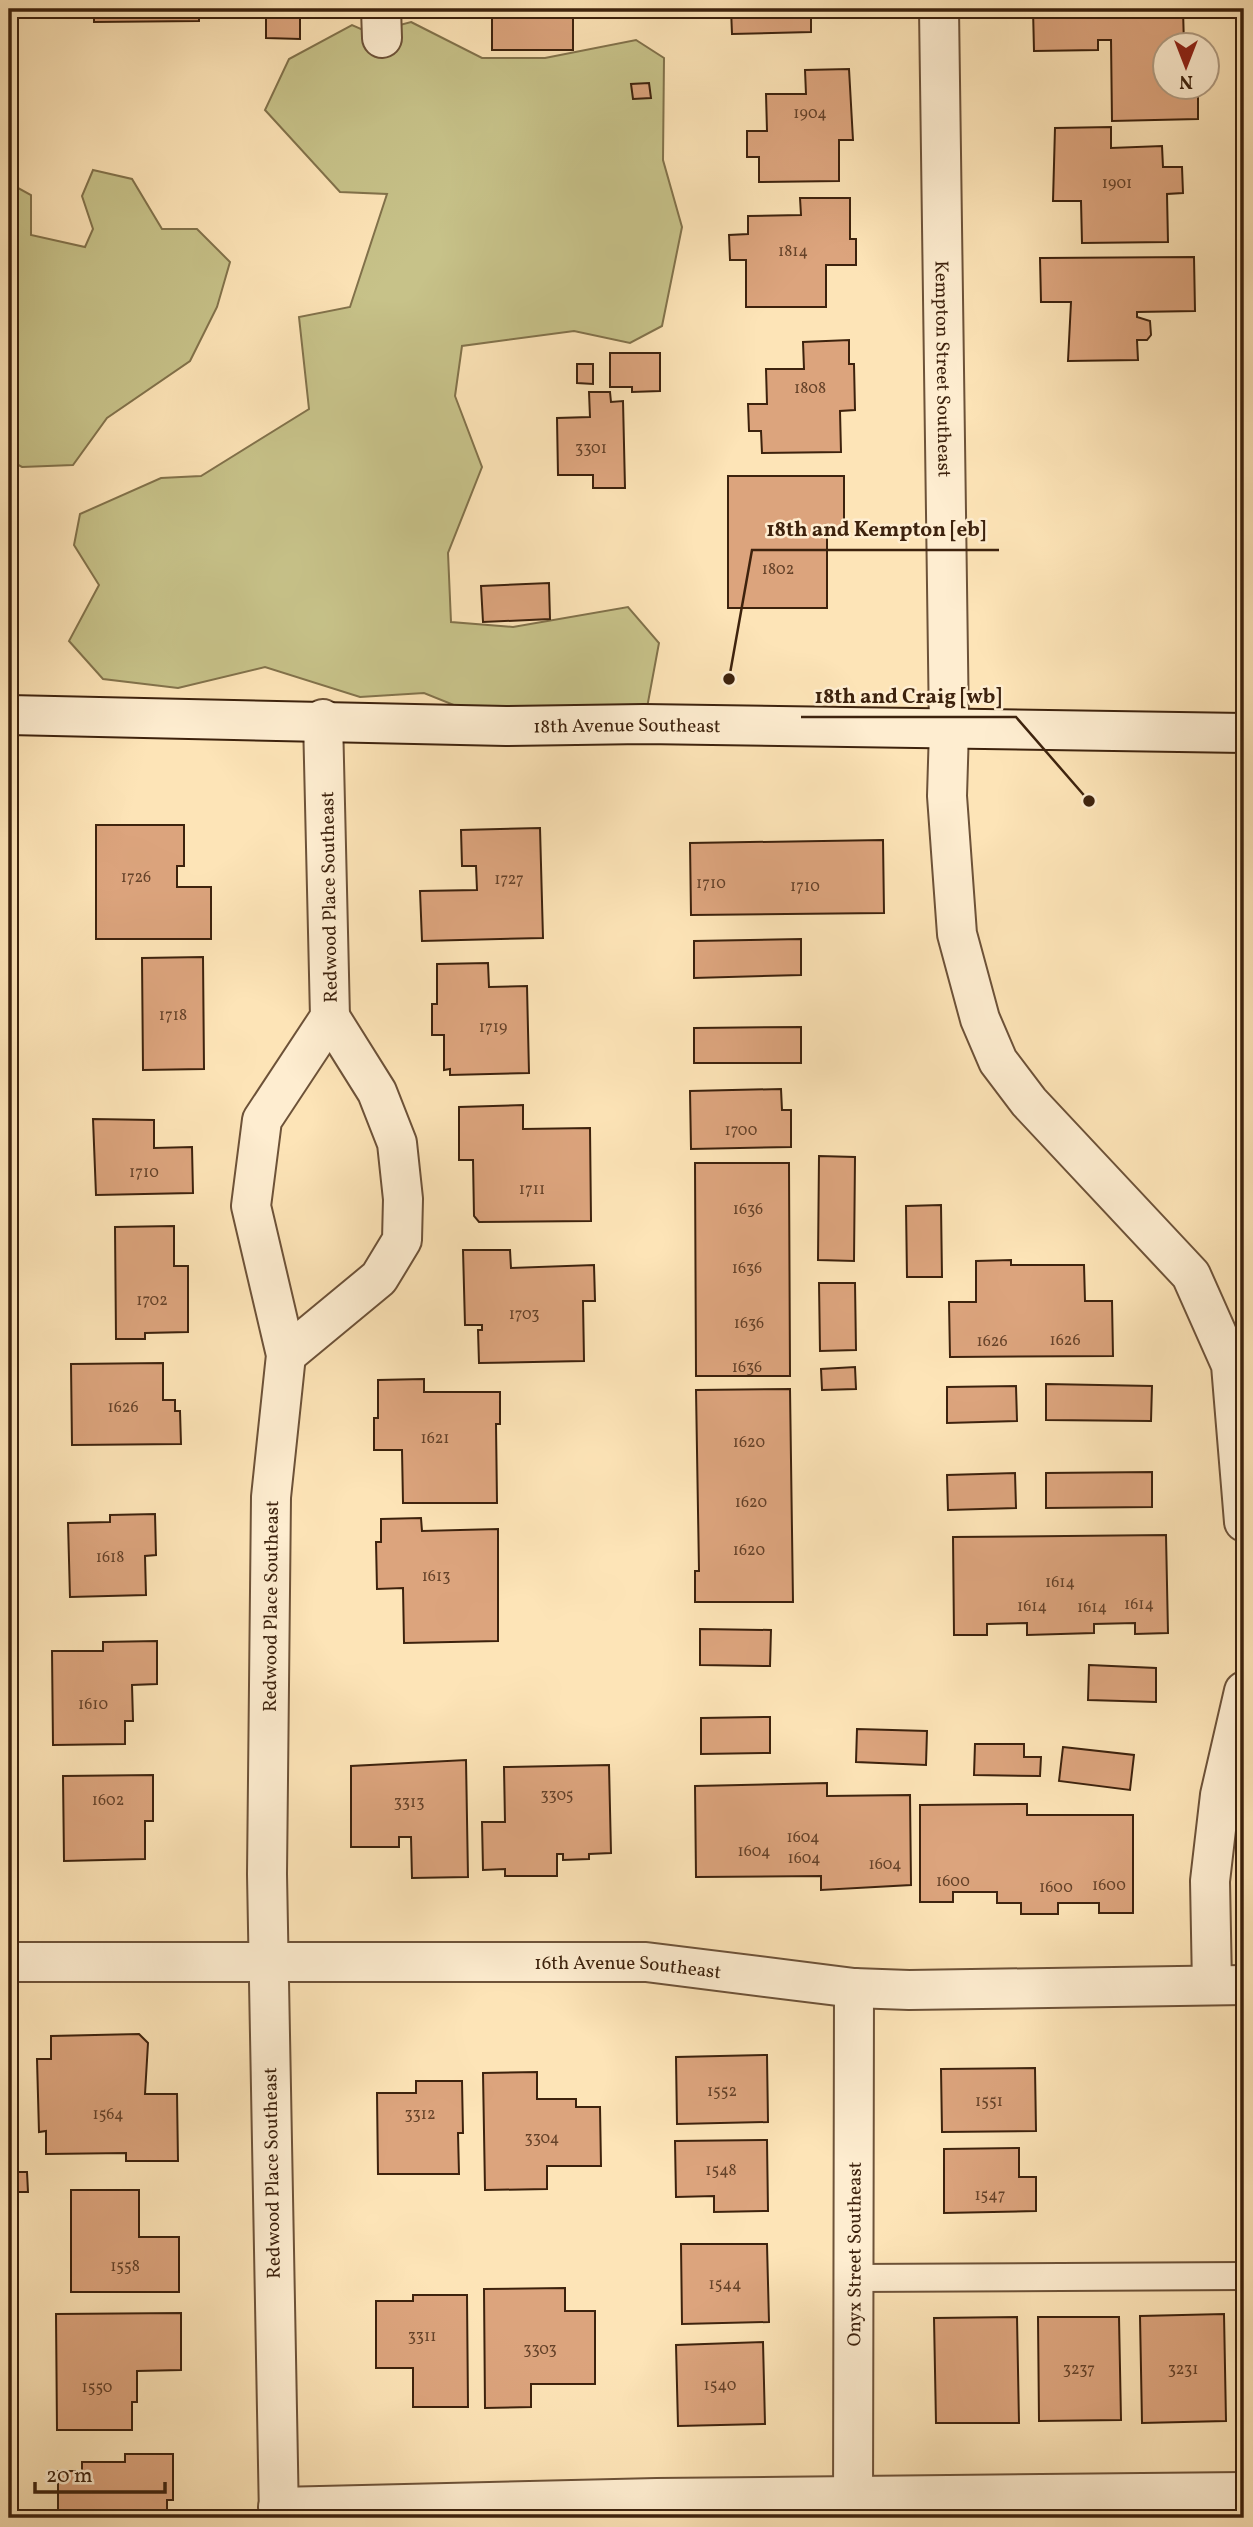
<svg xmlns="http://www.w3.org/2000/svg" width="1253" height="2527" font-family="Vollkorn,serif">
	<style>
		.green { fill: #c7c289; stroke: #82724b; stroke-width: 2 }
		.building { fill: #dca47d; stroke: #3d220d; stroke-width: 2 }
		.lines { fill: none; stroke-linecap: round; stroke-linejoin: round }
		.lane-casing { stroke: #6d5238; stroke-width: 30 }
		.street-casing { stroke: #6d5238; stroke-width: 42 }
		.secondary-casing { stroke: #3d220d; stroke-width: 42 }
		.lane { stroke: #feedd0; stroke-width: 26 }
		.street { stroke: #feedd0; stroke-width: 38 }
		.secondary { stroke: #feedd0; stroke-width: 38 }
		.labels { text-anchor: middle; stroke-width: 5; stroke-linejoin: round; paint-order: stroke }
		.number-label { font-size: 16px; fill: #654229 }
		.street-label { font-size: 19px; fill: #3d220d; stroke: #feedd0 }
		.leader { fill: none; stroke: #3d220d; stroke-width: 2.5 }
		.callout-dot { fill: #3d220d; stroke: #feedd0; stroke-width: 2.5 }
		.callout-label { font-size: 21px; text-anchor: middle; font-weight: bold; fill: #3d220d; stroke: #feedd0; stroke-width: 5; stroke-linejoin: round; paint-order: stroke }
	</style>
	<rect width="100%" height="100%" fill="#fde4b7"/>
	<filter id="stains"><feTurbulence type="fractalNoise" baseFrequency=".00286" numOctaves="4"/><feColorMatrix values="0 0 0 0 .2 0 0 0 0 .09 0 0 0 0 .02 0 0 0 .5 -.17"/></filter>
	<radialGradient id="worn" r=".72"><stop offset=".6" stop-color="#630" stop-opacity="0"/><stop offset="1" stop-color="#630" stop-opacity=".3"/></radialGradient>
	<g class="green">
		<polygon points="411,22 482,58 545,58 636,40 664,58 663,160 682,227 662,326 630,343 574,331 462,346 455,396 482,467 448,553 451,622 513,627 628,607 659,643 644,724 506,726 424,693 360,697 265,667 178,688 103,679 69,641 99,585 74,545 80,514 161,478 201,476 309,409 299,317 350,307 387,194 340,192 265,110 289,59 352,25 370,33"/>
		<polygon points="93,170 132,179 162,229 197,229 230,262 217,307 190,361 107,418 73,465 22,467 9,460 9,183 31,195 31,235 85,247 93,229 82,196"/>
	</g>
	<g class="building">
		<polygon points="94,9 199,9 199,21 94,22"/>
		<polygon points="211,9 317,9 316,16 300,16 300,39 266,38 266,16 211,16"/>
		<polygon points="476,9 573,9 573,50 492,50 492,14 476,13"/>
		<polygon points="731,9 811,9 811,32 732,34"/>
		<polygon points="1033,9 1183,9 1184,46 1166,46 1166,88 1198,88 1198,119 1112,121 1111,40 1098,40 1098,50 1034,51"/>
		<polygon points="849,69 853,140 839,140 839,181 759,182 759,157 747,157 747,131 767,131 766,94 806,94 805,70"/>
		<polygon points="649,83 651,98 633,99 631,84"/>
		<polygon points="1111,127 1111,148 1162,146 1163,167 1182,167 1183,193 1167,194 1168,242 1082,243 1081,201 1053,201 1055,128"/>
		<polygon points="800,198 850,198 850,239 856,239 856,265 826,265 826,307 746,307 746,260 730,260 729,235 748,234 748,216 801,215"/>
		<polygon points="1194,257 1195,311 1137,312 1137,317 1150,321 1151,335 1147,340 1137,340 1138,360 1068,361 1071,302 1041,302 1040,258"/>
		<polygon points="849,340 849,364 854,364 855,410 840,411 841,452 762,453 761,431 749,431 748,404 767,404 766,369 804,369 803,342"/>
		<polygon points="610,353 660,353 660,391 632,392 632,387 610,387"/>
		<polygon points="577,364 593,364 593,384 577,383"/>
		<polygon points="589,392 610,392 611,402 623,401 625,488 593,488 593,475 558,475 557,418 590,417"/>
		<polygon points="728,476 844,476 844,527 827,527 827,608 728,608"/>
		<polygon points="549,583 550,619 483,622 481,586"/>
		<polygon points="96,825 184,825 184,866 177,866 177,887 211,887 211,939 96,939"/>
		<polygon points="540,828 543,938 422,941 420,891 477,890 476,866 462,866 461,830"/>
		<polygon points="883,840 884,913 691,915 690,843"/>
		<polygon points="801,939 801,975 694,978 694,941"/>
		<polygon points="203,957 204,1069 143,1070 142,958"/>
		<polygon points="488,963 489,987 527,986 529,1073 450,1075 450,1069 444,1070 444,1035 432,1035 432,1004 437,1004 437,964"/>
		<polygon points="801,1027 801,1063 694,1063 694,1028"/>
		<polygon points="781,1089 782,1110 791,1110 791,1147 691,1149 690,1091"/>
		<polygon points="523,1105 523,1129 590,1128 591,1221 479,1222 474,1216 473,1160 459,1160 459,1107"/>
		<polygon points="93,1119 154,1120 154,1148 192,1147 193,1193 96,1195"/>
		<polygon points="819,1156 855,1157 854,1261 818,1260"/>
		<polygon points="695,1163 789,1163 790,1376 696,1376"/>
		<polygon points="941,1205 942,1277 907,1277 906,1206"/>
		<polygon points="174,1226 174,1266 188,1266 188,1332 145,1333 145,1339 116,1339 115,1227"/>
		<polygon points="463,1250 510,1250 511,1268 594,1265 595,1301 583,1301 584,1361 479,1363 478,1330 482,1330 482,1325 465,1325"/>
		<polygon points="1011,1260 1011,1265 1084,1265 1085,1301 1112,1301 1113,1356 950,1357 949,1302 976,1302 976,1261"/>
		<polygon points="819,1283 855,1283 856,1350 820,1351"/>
		<polygon points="163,1363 163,1400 175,1400 175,1411 180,1411 181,1444 72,1445 71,1364"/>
		<polygon points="855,1367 856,1389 822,1390 821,1369"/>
		<polygon points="424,1379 424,1392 500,1392 500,1424 496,1424 497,1503 403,1503 402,1450 374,1450 374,1418 378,1418 378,1380"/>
		<polygon points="1046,1384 1152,1386 1151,1421 1046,1420"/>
		<polygon points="1016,1386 1017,1421 947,1423 947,1387"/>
		<polygon points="790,1389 793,1602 695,1602 695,1571 699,1571 696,1390"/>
		<polygon points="1152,1472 1152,1507 1046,1508 1046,1473"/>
		<polygon points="1015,1473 1016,1508 948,1510 947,1475"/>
		<polygon points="155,1514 156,1555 145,1556 146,1595 70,1597 68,1523 110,1522 110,1515"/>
		<polygon points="421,1518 422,1531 498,1529 498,1641 404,1643 403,1588 377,1589 376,1542 381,1542 381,1519"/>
		<polygon points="1166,1535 1168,1633 1135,1634 1135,1623 1094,1624 1094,1633 1027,1635 1027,1623 987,1624 987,1635 954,1635 953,1537"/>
		<polygon points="700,1629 771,1630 770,1666 700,1665"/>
		<polygon points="157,1641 157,1684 132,1685 133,1721 125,1721 125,1744 53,1745 52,1651 103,1651 103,1642"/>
		<polygon points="1089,1665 1156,1668 1156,1702 1088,1700"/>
		<polygon points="770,1717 770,1753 701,1754 701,1718"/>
		<polygon points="857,1729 927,1731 926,1765 856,1762"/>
		<polygon points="975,1744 1024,1744 1024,1757 1041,1757 1040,1776 974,1775"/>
		<polygon points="1063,1747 1134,1755 1130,1790 1059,1781"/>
		<polygon points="466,1760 468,1877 412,1878 411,1837 399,1837 399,1847 351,1847 351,1766"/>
		<polygon points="609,1765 611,1853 589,1854 589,1859 563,1860 563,1854 557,1854 557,1876 505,1876 505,1869 483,1870 482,1822 505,1822 504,1767"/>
		<polygon points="153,1775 153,1821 145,1821 145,1859 64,1861 63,1776"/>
		<polygon points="827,1783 827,1796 910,1795 911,1885 821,1890 821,1876 696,1877 695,1786"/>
		<polygon points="1027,1804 1027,1815 1133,1815 1133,1913 1099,1913 1099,1903 1058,1903 1058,1914 1021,1914 1021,1903 997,1903 997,1892 953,1892 953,1902 920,1902 920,1805"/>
		<polygon points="139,2034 148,2043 145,2094 177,2094 178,2161 126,2161 126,2153 46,2154 46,2131 39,2132 37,2059 51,2059 51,2036"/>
		<polygon points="767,2055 768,2122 677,2124 676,2057"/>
		<polygon points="1035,2068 1036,2131 942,2132 941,2069"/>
		<polygon points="537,2072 537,2099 576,2099 576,2107 600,2107 601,2166 547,2166 547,2189 485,2190 483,2073"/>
		<polygon points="416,2081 462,2081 463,2133 458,2133 459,2174 378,2174 377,2093 416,2093"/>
		<polygon points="767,2140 768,2211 714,2212 714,2196 676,2197 675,2141"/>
		<polygon points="1019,2148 1019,2177 1036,2177 1036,2211 944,2213 944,2149"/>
		<polygon points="13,2172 27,2172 28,2192 14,2192"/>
		<polygon points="71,2190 139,2190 139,2237 179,2237 179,2292 71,2292"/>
		<polygon points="681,2244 767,2244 769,2322 682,2324"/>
		<polygon points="565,2288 565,2311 595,2311 595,2384 531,2384 531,2407 485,2408 484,2289"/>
		<polygon points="413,2295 467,2295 468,2407 413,2407 413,2368 376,2368 376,2301 413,2301"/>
		<polygon points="1240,2306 1244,2306 1244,2423 1242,2423"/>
		<polygon points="181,2313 181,2370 137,2371 137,2402 132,2402 132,2430 57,2430 56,2314"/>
		<polygon points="1224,2314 1226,2421 1142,2423 1140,2316"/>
		<polygon points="1017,2317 1019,2423 936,2423 934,2318"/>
		<polygon points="1038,2317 1119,2317 1121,2420 1039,2421"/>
		<polygon points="763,2342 765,2424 678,2426 676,2345"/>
		<polygon points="125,2454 173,2454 173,2500 167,2500 167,2518 82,2518 82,2515 58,2515 58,2471 82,2471 82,2462 125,2462"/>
	</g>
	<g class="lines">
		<g class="lane-casing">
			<polyline id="lane" points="853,2278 1244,2276"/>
		</g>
		<g class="street-casing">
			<g id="street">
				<polyline points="381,9 382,38"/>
				<path id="s1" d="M939,9l10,720 -2,67 10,138 23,85 18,42 31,41 162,173 40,90 13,157"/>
				<polyline points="286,1355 379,1278 402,1240 403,1199 397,1143 377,1092 330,1017"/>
				<path id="s2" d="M12,1962h634l208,26 55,2 335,-5"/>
				<polyline points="1212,1985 1210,1881 1220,1795 1244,1691"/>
				<polyline points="278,2507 657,2498 1244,2492"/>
				<path id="s3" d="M279,2518l-12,-644 4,-377 15,-142 -35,-149 11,-86 68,-103 -7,-298"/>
				<path id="s4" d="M853,2518l1,-530"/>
			</g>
		</g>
		<g class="secondary-casing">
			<g id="secondary">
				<path id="s5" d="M9,715l497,11 138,-2 600,9"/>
			</g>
		</g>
		<use href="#lane" class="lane"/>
		<use href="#street" class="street"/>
		<use href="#secondary" class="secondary"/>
	</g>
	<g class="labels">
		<g class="number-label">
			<text x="810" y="118">1904</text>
			<text x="1117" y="188">1901</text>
			<text x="793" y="256">1814</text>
			<text x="810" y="393">1808</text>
			<text x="591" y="453">3301</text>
			<text x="778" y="574">1802</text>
			<text x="136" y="882">1726</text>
			<text x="509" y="884">1727</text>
			<text x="711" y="888">1710</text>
			<text x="805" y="891">1710</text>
			<text x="173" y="1020">1718</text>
			<text x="493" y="1032">1719</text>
			<text x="741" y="1135">1700</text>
			<text x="144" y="1177">1710</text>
			<text x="532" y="1194">1711</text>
			<text x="748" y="1214">1636</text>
			<text x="747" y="1273">1636</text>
			<text x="152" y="1305">1702</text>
			<text x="524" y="1319">1703</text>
			<text x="749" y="1328">1636</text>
			<text x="1065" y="1345">1626</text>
			<text x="992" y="1346">1626</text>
			<text x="747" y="1372">1636</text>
			<text x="123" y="1412">1626</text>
			<text x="435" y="1443">1621</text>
			<text x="749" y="1447">1620</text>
			<text x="751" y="1507">1620</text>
			<text x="749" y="1555">1620</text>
			<text x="110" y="1562">1618</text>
			<text x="436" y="1581">1613</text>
			<text x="1060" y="1587">1614</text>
			<text x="1139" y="1609">1614</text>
			<text x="1032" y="1611">1614</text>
			<text x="1092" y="1612">1614</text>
			<text x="93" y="1709">1610</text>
			<text x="557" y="1800">3305</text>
			<text x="108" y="1805">1602</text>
			<text x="409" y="1807">3313</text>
			<text x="803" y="1842">1604</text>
			<text x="754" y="1856">1604</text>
			<text x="804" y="1863">1604</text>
			<text x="885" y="1869">1604</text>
			<text x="953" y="1886">1600</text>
			<text x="1109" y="1890">1600</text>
			<text x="1056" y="1892">1600</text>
			<text x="722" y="2096">1552</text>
			<text x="989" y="2106">1551</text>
			<text x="108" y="2119">1564</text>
			<text x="420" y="2119">3312</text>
			<text x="542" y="2143">3304</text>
			<text x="721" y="2175">1548</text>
			<text x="990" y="2200">1547</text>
			<text x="125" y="2271">1558</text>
			<text x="725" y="2289">1544</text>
			<text x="422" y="2341">3311</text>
			<text x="540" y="2354">3303</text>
			<text x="1079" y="2374">3237</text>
			<text x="1183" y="2374">3231</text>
			<text x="720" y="2390">1540</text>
			<text x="97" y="2392">1550</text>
		</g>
		<g class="street-label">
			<text dy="7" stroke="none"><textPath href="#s1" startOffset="360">Kempton Street Southeast</textPath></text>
			<text dy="7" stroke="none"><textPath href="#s5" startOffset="618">18th Avenue Southeast</textPath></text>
			<text transform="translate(328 897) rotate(-91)" y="7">Redwood Place Southeast</text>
			<text dy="7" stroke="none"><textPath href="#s3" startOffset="912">Redwood Place Southeast</textPath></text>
			<text dy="7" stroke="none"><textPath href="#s2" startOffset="616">16th Avenue Southeast</textPath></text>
			<text transform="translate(271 2173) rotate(-91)" y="7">Redwood Place Southeast</text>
			<text dy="7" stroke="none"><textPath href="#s4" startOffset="264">Onyx Street Southeast</textPath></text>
		</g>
	</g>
	<path class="leader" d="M729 679L752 550H999M1089 801L1016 717H801"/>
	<g class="callout-dot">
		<circle cx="729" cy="679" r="7"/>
		<circle cx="1089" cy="801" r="7"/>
	</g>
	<g class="callout-label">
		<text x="876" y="536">18th and Kempton [eb]</text>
		<text x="908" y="703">18th and Craig [wb]</text>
	</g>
	<rect width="1253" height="2527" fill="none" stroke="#fde4b7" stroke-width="35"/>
	<rect x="10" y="10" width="1232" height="2506" fill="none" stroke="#3d220d" stroke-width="3.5"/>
	<rect x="18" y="18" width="1218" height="2492" fill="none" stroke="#3d220d" stroke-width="2"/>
	<g transform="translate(1186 66) rotate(180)"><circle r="33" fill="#feedd0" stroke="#b19c82" stroke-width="2"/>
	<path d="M0-5L12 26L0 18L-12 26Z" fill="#8f2418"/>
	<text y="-10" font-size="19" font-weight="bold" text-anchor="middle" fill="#3d220d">N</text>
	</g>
	<path d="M35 2482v10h130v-10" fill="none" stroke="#3d220d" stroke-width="3.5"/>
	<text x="46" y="2482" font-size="21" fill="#3d220d" stroke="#feedd0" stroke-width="5" paint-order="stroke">20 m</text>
	<rect width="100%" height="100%" filter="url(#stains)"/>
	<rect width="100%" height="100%" fill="url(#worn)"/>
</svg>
